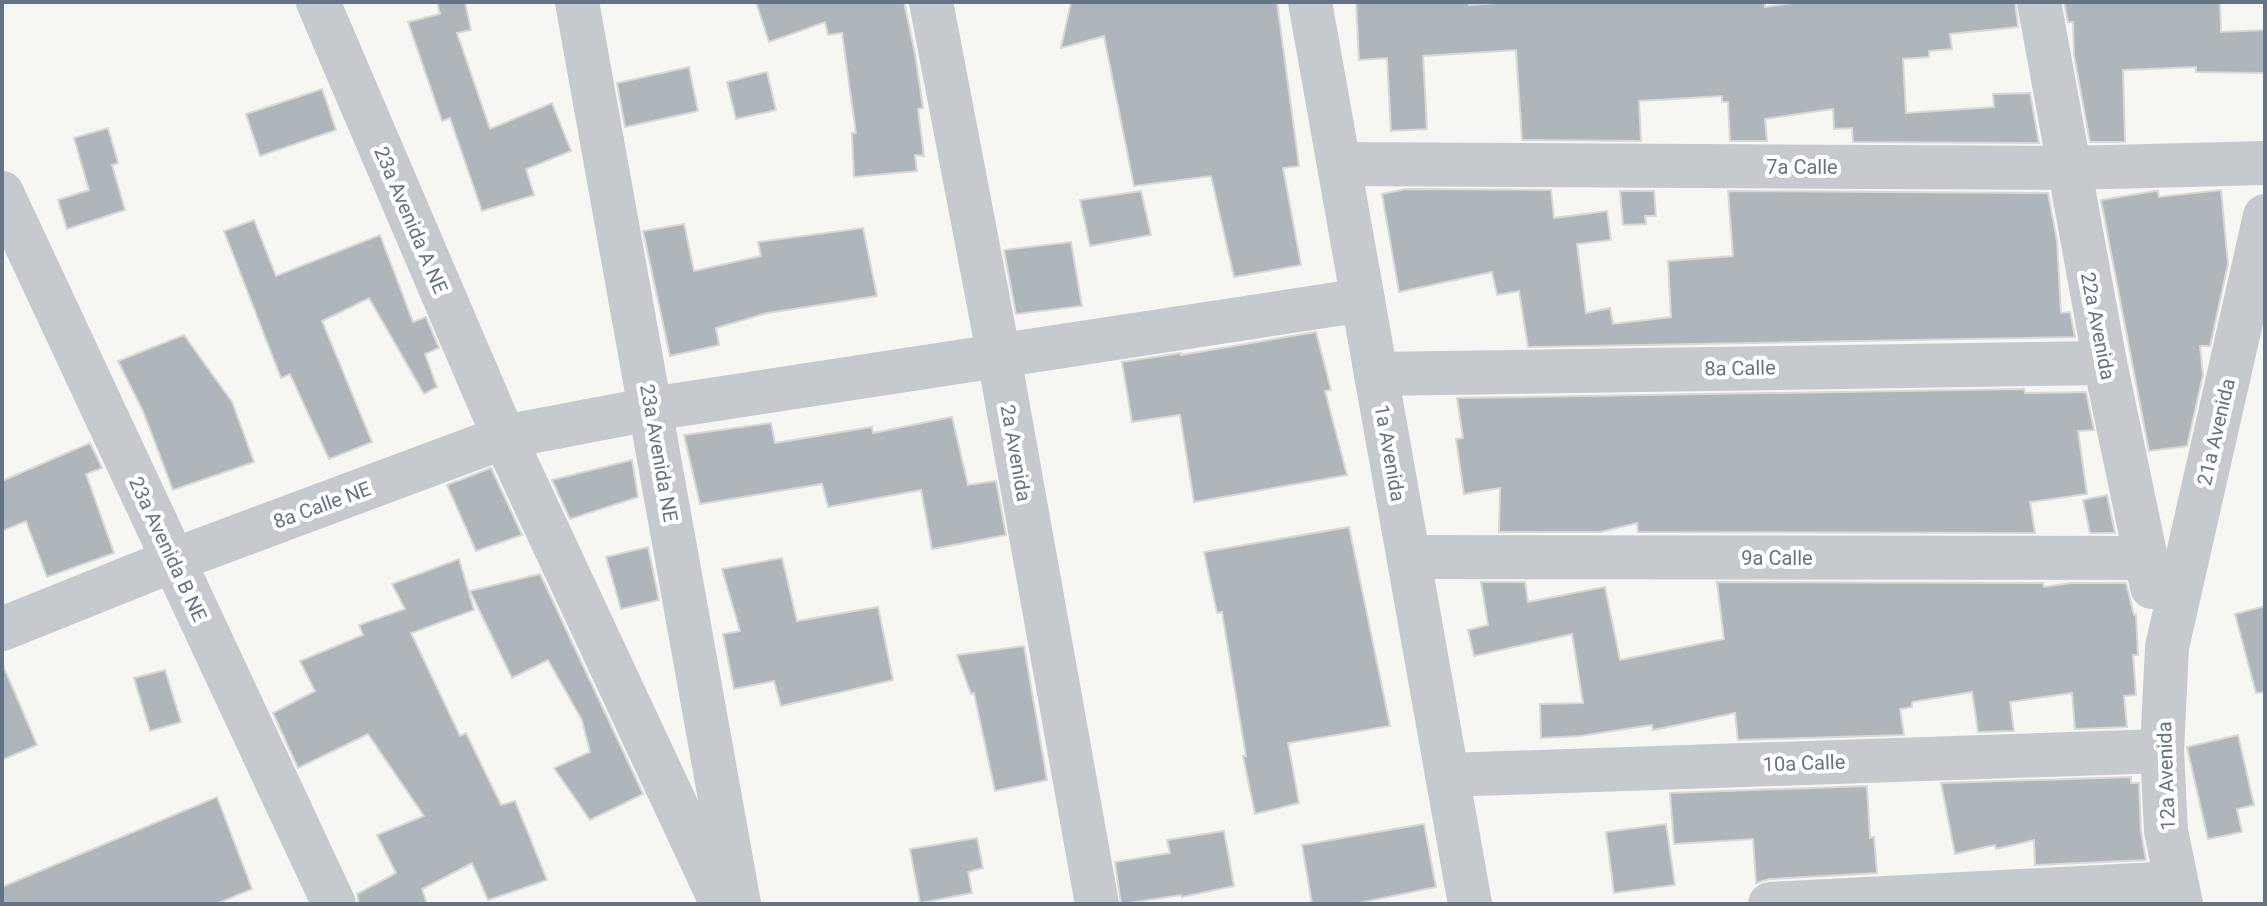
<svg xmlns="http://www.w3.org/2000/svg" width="2267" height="906" font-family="Roboto,sans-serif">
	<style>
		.building { fill: #aeb5bb; stroke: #d8d8d5; stroke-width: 2 }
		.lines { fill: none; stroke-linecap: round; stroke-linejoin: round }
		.minor { stroke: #c6c9cd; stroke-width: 44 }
		.labels { text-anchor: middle; stroke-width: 8; stroke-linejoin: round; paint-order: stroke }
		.street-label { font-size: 20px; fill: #647386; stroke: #fff }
	</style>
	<rect width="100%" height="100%" fill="#f6f7f3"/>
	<g class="building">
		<polygon points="437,2 465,2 471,30 457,33 490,129 552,103 571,151 526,169 534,195 482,211 450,118 442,121 408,22 440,14"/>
		<polygon points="756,2 904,2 915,54 923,108 918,109 924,156 915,155 917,171 854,177 852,133 856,133 842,33 828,35 825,22 769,42"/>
		<polygon points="1071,2 1277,2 1299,166 1283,168 1301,265 1234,277 1211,176 1134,186 1104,36 1061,48"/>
		<polygon points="1356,2 1469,2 1469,5 1510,2 1765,2 1765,7 1799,2 2015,2 2018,27 1950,34 1952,49 1929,51 1929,57 1903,59 1906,113 1994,107 1993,94 2030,93 2039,143 1853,142 1852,128 1834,129 1833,109 1765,119 1767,141 1730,141 1728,102 1722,102 1722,96 1639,101 1641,141 1522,140 1516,50 1423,56 1427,129 1391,131 1387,58 1359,60"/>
		<polygon points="2064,2 2220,2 2221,32 2265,30 2265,73 2196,72 2196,67 2123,70 2125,142 2090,142 2074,55 2073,22 2068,22"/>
		<polygon points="689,67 698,111 625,127 617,83"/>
		<polygon points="767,72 776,110 736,119 727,82"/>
		<polygon points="322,89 336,130 260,156 246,114"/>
		<polygon points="108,128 118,163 112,165 125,210 67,229 58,200 89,190 74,138"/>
		<polygon points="1406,189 1551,190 1554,218 1607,211 1611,240 1577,244 1586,313 1610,308 1613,324 1671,317 1668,261 1733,256 1728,191 2048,193 2057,241 2061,313 2070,312 2075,337 1528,347 1519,291 1497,295 1492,272 1399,292 1382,194"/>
		<polygon points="2221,190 2228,264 2210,346 2200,346 2203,375 2187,446 2149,451 2101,200 2155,191 2158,191 2159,197"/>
		<polygon points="1141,191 1151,235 1090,246 1080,200"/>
		<polygon points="1620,191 1654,191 1656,216 1645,216 1646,224 1623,225"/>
		<polygon points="254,220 276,276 380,235 413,322 426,317 439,348 425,354 437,387 424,394 369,298 322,321 372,442 329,459 290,374 281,378 224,231"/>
		<polygon points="684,224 694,271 761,256 758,242 863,228 877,296 767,313 716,328 719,345 670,356 643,231"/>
		<polygon points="1071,242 1082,306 1016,314 1004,250"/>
		<polygon points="1316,332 1331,390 1325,391 1347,475 1194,502 1180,415 1132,422 1122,362 1181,353 1181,355"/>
		<polygon points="184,335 232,402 254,462 173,490 143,411 118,361"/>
		<polygon points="2024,389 2025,393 2086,392 2094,430 2078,431 2087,494 2030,502 2035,533 1638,532 1637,523 1600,532 1499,532 1500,488 1464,494 1456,439 1463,438 1457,398"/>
		<polygon points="952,417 968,485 996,481 1006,535 932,549 921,490 828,507 822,484 700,504 684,435 771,423 775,443 872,427 873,433"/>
		<polygon points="90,443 102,468 86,474 114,553 47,577 26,521 2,531 2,481"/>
		<polygon points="632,460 638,497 570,519 552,480"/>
		<polygon points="491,468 522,535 476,551 447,485"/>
		<polygon points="2107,495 2115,533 2090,533 2083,500"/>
		<polygon points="1349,527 1390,726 1288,743 1299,803 1255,814 1243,756 1246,756 1222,612 1217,613 1204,552"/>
		<polygon points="648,547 659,600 621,609 606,557"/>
		<polygon points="782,558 797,621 878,607 893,680 781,706 774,681 734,689 723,634 740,631 722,569"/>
		<polygon points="459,559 474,610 411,633 460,736 466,733 501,805 515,801 547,880 488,900 472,863 422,889 427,904 359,904 357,894 396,873 377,835 424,816 368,734 298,768 273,713 315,691 300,661 363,635 359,625 405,609 392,584"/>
		<polygon points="540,574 643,794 590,820 554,768 590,752 582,720 548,660 512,678 470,591"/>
		<polygon points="1481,582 1525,582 1528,602 1605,587 1620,660 1724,639 1717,582 2043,583 2044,587 2071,583 2126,583 2134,615 2136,614 2138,655 2133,655 2136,695 2124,696 2127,727 2075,729 2072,693 2010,702 2014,731 1978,732 1972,692 1912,702 1912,707 1900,709 1904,735 1738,740 1735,713 1653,730 1652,725 1580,736 1541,738 1540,704 1583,703 1572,634 1474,656 1468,630 1488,625"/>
		<polygon points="2265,606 2265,692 2256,693 2235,614"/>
		<polygon points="1024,646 1047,780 995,791 974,693 971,694 957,655"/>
		<polygon points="2,663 37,745 2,760"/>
		<polygon points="165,670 181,722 150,731 134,678"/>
		<polygon points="2238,735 2254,805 2237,809 2242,832 2208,839 2187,747"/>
		<polygon points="2131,777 2131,783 2139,783 2141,832 2146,860 2035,865 2034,840 1996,849 1995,845 1955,854 1941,783"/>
		<polygon points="1867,786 1870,838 1874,837 1877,873 1769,879 1756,883 1753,839 1674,844 1670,793"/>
		<polygon points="217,797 252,889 216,904 2,904 2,887"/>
		<polygon points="1424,824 1436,887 1354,904 1312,904 1302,845"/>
		<polygon points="1666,824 1675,885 1614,893 1606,832"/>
		<polygon points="1224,831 1234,886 1182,897 1181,895 1121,904 1115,862 1170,853 1167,840"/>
		<polygon points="977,838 983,868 968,872 972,893 920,903 910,849"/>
	</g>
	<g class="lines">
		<g class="minor">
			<polyline points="318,2 504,437 722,904"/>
			<polyline points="577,2 739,904"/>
			<polyline points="931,2 999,357 1097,904"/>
			<polyline points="1310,2 1470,904"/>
			<polyline points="2039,2 2105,363 2152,587"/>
			<polyline points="1339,164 2069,168 2265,163"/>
			<polyline points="2,193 334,904"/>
			<polyline points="1376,374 2105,363"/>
			<polyline points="1409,557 2145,558"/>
			<polyline points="2,629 174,560 504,437 651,409 1363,300"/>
			<polyline points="1447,775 2162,751"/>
			<polyline points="1770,904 2176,883"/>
			<polyline points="2181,904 2166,831 2162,751 2167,647 2265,216"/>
		</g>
	</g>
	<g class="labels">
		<g class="street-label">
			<text x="1802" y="174">7a Calle</text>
			<text transform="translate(411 220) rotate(67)" y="7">23a Avenida A NE</text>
			<text transform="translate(2098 326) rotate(79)" y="7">22a Avenida</text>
			<text transform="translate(1740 368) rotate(-1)" y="7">8a Calle</text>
			<text transform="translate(2216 432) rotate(-77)" y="7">21a Avenida</text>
			<text transform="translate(659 453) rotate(80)" y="7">23a Avenida NE</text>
			<text transform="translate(1016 453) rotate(80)" y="7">2a Avenida</text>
			<text transform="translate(1390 453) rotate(80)" y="7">1a Avenida</text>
			<text transform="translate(322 505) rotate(-20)" y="7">8a Calle NE</text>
			<text transform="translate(168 549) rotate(65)" y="7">23a Avenida B NE</text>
			<text x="1777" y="565">9a Calle</text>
			<text transform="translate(1804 763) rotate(-2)" y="7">10a Calle</text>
			<text transform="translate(2166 776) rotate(-92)" y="7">12a Avenida</text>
		</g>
	</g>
	<rect width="2267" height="906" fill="none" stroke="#647386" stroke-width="8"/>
</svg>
